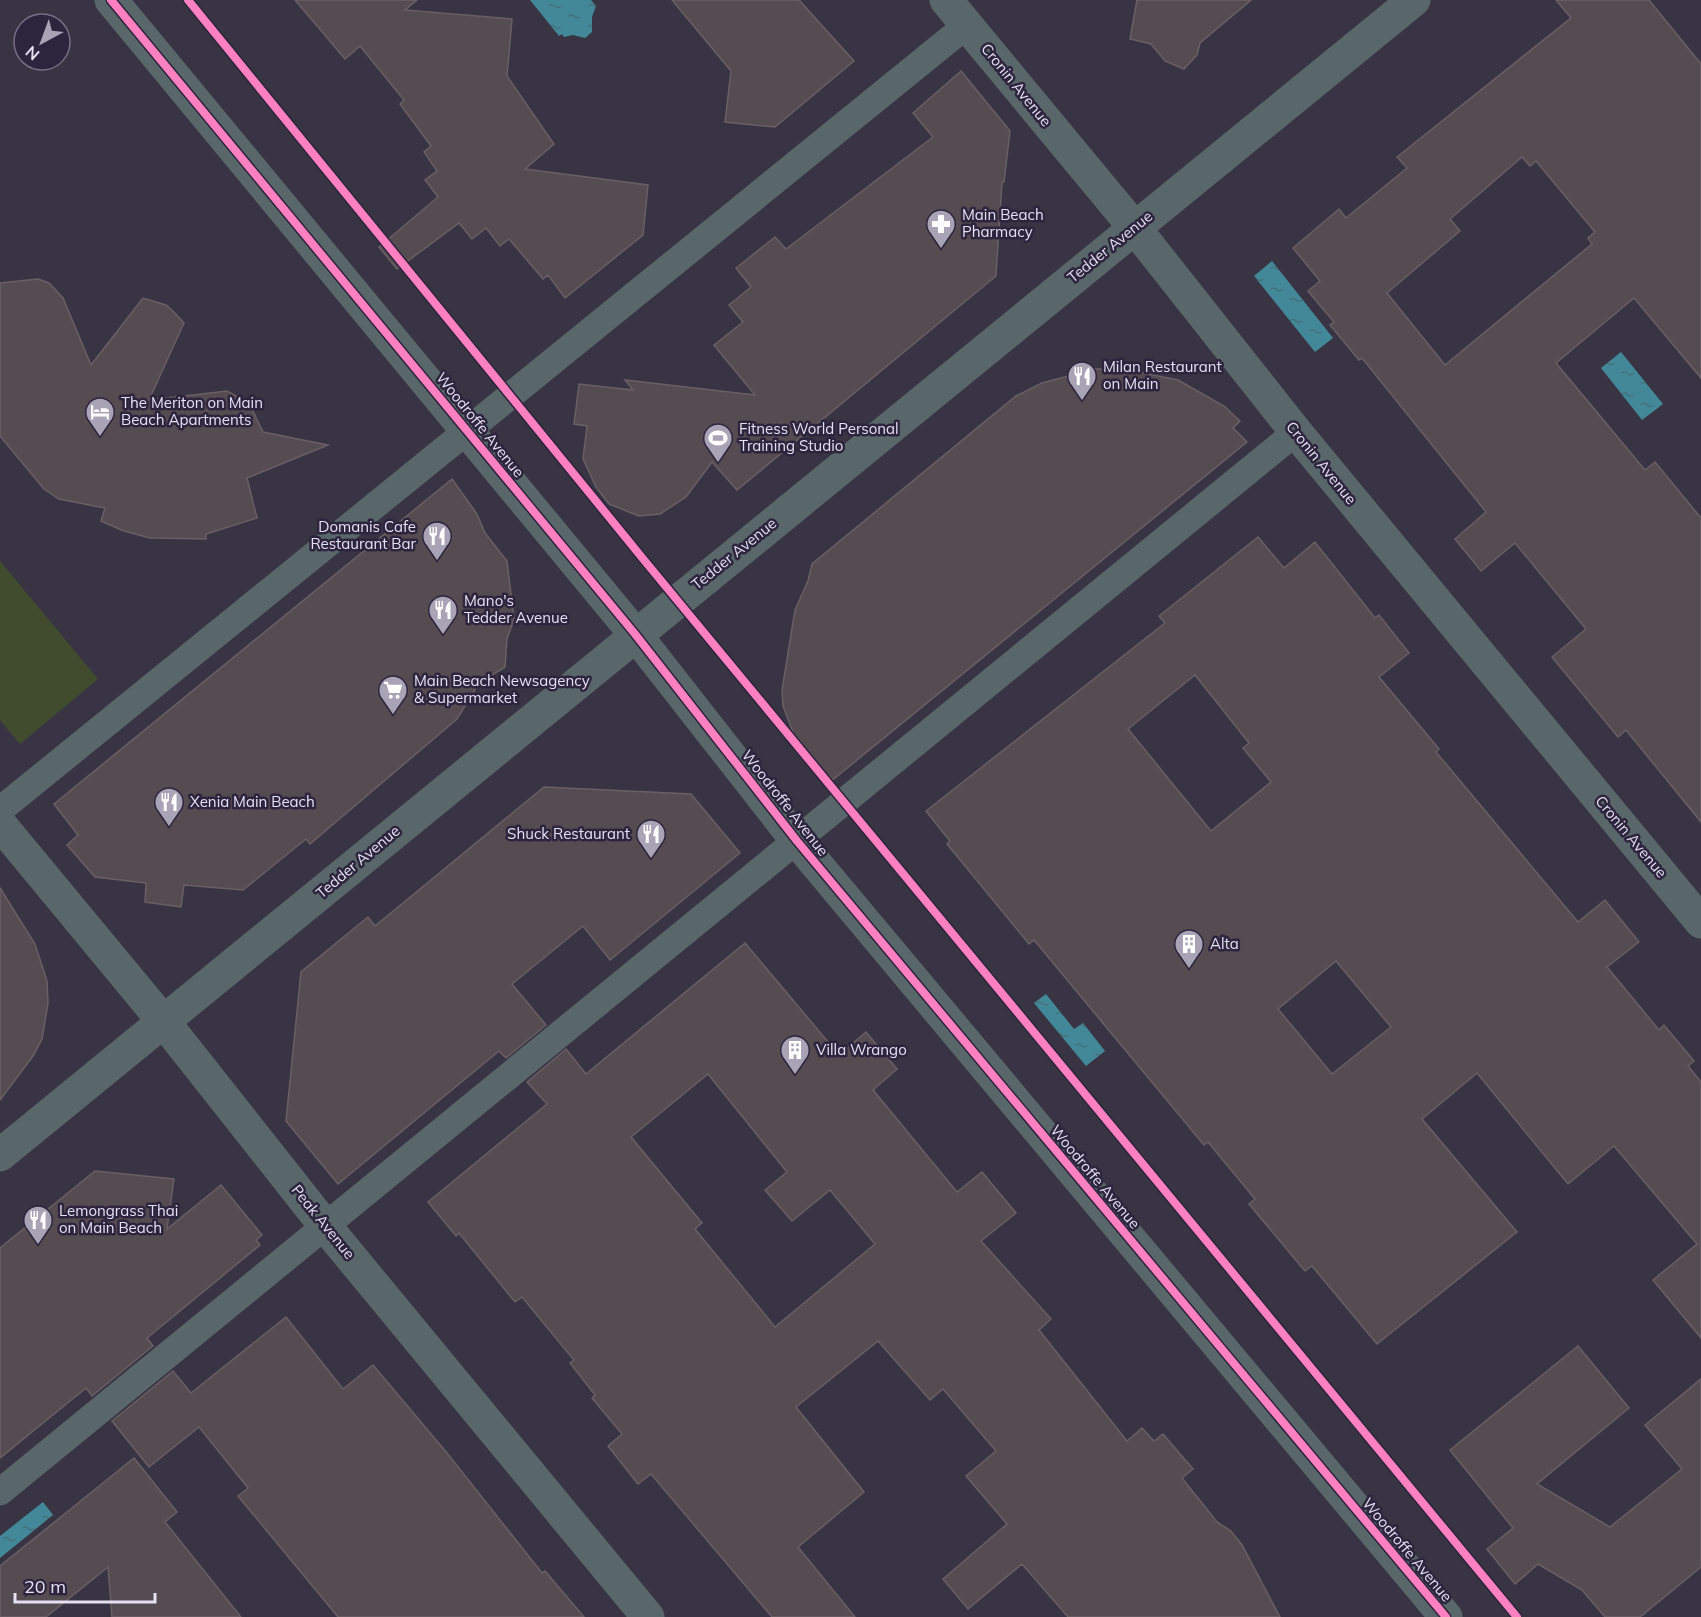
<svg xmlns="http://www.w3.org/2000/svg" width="1701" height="1617" font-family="Mulish,sans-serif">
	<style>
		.pitch { fill: #414c2e }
		.water { fill: url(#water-ripples) }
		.building { fill: #554c52; stroke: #695f65; stroke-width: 1.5; fill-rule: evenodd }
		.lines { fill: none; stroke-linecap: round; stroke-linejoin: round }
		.service { stroke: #59676a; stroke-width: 27 }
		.minor { stroke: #59676a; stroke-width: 33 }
		.cycleway-casing { stroke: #2d243e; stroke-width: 11 }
		.cycleway { stroke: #ff80c0; stroke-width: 8 }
		.labels { text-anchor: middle; stroke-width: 5; stroke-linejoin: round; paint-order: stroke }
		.street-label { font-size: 15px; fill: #e5e0f2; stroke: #2d243e }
		.poi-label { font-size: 15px; fill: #e5e0f2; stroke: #2d243e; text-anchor: start }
	</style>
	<defs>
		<pattern id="water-ripples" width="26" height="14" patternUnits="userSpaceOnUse" patternTransform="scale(1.5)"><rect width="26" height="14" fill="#438898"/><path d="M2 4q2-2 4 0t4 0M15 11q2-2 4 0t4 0" fill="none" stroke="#44707c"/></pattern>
	</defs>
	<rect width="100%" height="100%" fill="#393443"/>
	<polygon class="pitch" points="0,561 98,679 20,744 0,720"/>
	<g class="water">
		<polygon points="530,0 591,0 596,6 592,17 592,32 585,38 573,35 564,37 562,34 559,36"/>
		<polygon points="1272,261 1333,338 1315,352 1254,276"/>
		<polygon points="1621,352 1663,404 1642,420 1601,368"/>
		<polygon points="1046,994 1074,1029 1083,1023 1105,1051 1086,1066 1034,1003"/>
		<polygon points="43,1502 53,1515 0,1558 0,1536"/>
	</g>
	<g class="building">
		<polygon points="295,0 417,0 405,10 512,19 507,76 554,144 525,169 648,185 643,235 565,298 548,275 543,279 509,239 500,246 486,228 472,239 459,223 397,269 379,247 438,197 425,180 437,171 424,152 431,146 400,104 404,100 360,46 345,59"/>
		<polygon points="672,0 799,0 854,61 775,127 725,122 731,71"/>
		<polygon points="1137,0 1251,0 1200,43 1197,55 1184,69 1165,61 1151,44 1130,39"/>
		<path d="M1556,0h93l52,64v314l-67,-80 -78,65 89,107 10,-8 46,56v304l-75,-92 -8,7 -66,-80 34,-28 -71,-86 -34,28 -26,-32 31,-27 -124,-154 -3,2 -29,-35 4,-3 -26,-31 12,-10 -27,-33 46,-39 7,9 61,-50 -10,-11 174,-139zM1522,157l8,9 6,-5 59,71 -7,6 4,6 -147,121 -58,-72 73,-62 -10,-12z"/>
		<polygon points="961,71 1010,131 1004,182 1002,182 996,276 737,490 712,462 686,497 660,514 639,516 609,504 596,487 583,459 587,426 574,424 579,384 633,390 625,380 755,395 714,345 743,322 729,305 751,287 736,268 775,237 786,249 933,137 913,113"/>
		<polygon points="38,279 49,283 63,298 91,365 143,298 166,305 173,311 184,323 149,400 227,391 249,403 263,432 328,445 247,478 257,518 206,534 206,539 150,538 124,531 101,521 105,508 59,499 44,489 0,436 0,283"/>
		<polygon points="1095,369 1123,369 1178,380 1224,406 1240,421 1233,428 1247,442 830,782 796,740 783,706 782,690 795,610 808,581 812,564 1016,396 1042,383"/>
		<polygon points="452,479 477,514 485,533 507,561 514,619 507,639 505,667 479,683 457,719 310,844 306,839 243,890 184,885 181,907 145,902 146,883 95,877 67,845 78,835 54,804"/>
		<path d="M1258,537l26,31 31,-26 60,76 4,-3 30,38 -30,24 60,72 -3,3 142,170 27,-22 34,42 -32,25 52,63 5,-5 30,36 -6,5 13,16v256l-48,-58 44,-36 -83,-98 -46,38 -91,-111 -55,46 95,113 -140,112 -65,-78 -7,5 -56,-67 6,-5 -47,-57 -4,3 -170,-205 -5,4 -82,-100 3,-3 -24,-30 239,-188 -6,-7zM1195,675l54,68 -6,5 28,34 -60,49 -83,-102zM1336,961l55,66 -59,47 -54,-65z"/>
		<polygon points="544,787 691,794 740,853 610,960 583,926 512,984 546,1025 506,1058 499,1051 338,1184 286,1121 301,972 368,917 375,926"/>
		<polygon points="0,888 35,944 47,981 48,1003 42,1039 33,1056 0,1100"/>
		<path d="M745,943l94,112 27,-23 31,37 -24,21 84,102 25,-20 34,41 -35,28 70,78 -12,11 88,111 15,-13 12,13 9,-7 30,35 -11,9 35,44 14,9 11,14 38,72h-212l-46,-53 -54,45 -25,-30 64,-55 -41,-48 30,-25 -53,-62 -13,11 -52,-59 -82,66 68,85 -66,55 57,70h-83l-121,-143 -13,10 -30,-38 14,-12 -30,-36 3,-3 -25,-32 4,-3 -52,-63 -7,5 -56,-69 -3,3 -28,-34 119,-98 -20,-22 39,-33 20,25zM708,1074l79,98 -22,18 27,31 38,-31 45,54 -100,83 -80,-98 7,-6 -71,-86z"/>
		<polygon points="95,1171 174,1179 167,1229 221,1185 262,1235 256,1240 260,1245 147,1338 153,1346 92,1396 86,1388 0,1458 0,1248"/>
		<polygon points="286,1317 343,1389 373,1365 447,1453 542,1573 545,1571 584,1617 338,1617 238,1496 248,1488 199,1427 149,1467 112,1421 173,1371 191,1393"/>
		<polygon points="1578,1346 1629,1408 1537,1484 1610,1527 1682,1469 1645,1425 1701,1379 1701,1567 1640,1617 1605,1617 1582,1590 1538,1564 1515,1584 1487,1549 1513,1528 1450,1450"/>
		<polygon points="134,1458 177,1512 165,1522 241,1617 112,1617 108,1567 46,1617 0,1617 0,1566"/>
	</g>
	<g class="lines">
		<g class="service">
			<polyline points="0,810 967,25"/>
			<polyline points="0,1492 1296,432"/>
		</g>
		<g class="minor">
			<polyline points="111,0 635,634 797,841 1446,1617"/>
			<polyline points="946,0 1134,227 1296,432 1701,922"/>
			<polyline points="0,824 164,1022 326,1227 648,1617"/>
			<polyline points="0,1155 1414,0"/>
		</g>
		<g class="cycleway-casing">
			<g id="cycleway">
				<polyline points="111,0 635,634 797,841 1446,1617"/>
				<polyline points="188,0 644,560 1517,1617"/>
			</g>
		</g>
		<use href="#cycleway" class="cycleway"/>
	</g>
	<defs>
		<g id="pharmacy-pin" transform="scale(1.5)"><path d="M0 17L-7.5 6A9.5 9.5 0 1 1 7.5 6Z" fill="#a9a4b5" stroke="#2d243e"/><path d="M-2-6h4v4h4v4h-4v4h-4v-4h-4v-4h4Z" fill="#fff"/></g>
		<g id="restaurant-pin" transform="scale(1.5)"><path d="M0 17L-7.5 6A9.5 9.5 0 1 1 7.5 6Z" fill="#a9a4b5" stroke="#2d243e"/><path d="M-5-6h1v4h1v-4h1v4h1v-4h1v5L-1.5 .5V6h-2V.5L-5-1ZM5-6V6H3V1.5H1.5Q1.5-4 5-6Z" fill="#fff"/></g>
		<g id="hotel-pin" transform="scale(1.5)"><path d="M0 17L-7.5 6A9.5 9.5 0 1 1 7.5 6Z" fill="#a9a4b5" stroke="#2d243e"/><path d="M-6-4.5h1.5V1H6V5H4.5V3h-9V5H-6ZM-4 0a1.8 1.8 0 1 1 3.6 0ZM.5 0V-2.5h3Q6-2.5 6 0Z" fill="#fff"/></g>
		<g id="stadium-pin" transform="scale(1.5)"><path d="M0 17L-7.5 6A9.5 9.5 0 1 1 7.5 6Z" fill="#a9a4b5" stroke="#2d243e"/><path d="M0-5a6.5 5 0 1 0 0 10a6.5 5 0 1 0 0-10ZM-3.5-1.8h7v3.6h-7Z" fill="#fff"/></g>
		<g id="supermarket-pin" transform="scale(1.5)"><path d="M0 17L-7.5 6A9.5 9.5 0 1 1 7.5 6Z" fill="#a9a4b5" stroke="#2d243e"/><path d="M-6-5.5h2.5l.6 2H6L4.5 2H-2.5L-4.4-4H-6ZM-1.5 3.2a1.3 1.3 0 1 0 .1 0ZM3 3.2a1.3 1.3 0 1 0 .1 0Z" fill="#fff"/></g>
		<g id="building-pin" transform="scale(1.5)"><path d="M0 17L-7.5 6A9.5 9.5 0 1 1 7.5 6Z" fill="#a9a4b5" stroke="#2d243e"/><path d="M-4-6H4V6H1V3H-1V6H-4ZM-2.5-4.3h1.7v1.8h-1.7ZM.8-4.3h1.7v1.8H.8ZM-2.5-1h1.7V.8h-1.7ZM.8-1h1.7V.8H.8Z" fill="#fff"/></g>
	</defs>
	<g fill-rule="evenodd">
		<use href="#pharmacy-pin" x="941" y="224"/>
		<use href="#restaurant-pin" x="1082" y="376"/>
		<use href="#hotel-pin" x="100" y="412"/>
		<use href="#stadium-pin" x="718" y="438"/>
		<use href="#restaurant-pin" x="437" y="536"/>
		<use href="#restaurant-pin" x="443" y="610"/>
		<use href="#supermarket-pin" x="393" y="690"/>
		<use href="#restaurant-pin" x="169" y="802"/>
		<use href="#restaurant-pin" x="651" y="834"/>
		<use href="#building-pin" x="1189" y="944"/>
		<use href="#building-pin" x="795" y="1050"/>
		<use href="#restaurant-pin" x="38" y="1220"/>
	</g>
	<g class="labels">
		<g class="street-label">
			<text transform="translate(1016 85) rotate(51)" y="5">Cronin Avenue</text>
			<text transform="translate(1110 247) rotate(-39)" y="5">Tedder Avenue</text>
			<text transform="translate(480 425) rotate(51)" y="5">Woodroffe Avenue</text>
			<text transform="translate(1321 463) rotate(51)" y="5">Cronin Avenue</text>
			<text transform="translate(734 554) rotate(-39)" y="5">Tedder Avenue</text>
			<text transform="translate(785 803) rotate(52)" y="5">Woodroffe Avenue</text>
			<text transform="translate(1631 837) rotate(50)" y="5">Cronin Avenue</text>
			<text transform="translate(358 862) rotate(-40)" y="5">Tedder Avenue</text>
			<text transform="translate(1095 1177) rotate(50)" y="5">Woodroffe Avenue</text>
			<text transform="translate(323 1222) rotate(51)" y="5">Peak Avenue</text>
			<text transform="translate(1407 1550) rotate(50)" y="5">Woodroffe Avenue</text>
		</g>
		<g class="poi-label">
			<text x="962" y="220">Main Beach<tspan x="962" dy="17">Pharmacy</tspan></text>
			<text x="1103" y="372">Milan Restaurant<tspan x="1103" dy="17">on Main</tspan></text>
			<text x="121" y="408">The Meriton on Main<tspan x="121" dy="17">Beach Apartments</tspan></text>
			<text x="739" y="434">Fitness World Personal<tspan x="739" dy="17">Training Studio</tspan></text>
			<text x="416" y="532" text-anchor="end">Domanis Cafe<tspan x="416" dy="17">Restaurant Bar</tspan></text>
			<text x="464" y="606">Mano's<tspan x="464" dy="17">Tedder Avenue</tspan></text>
			<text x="414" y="686">Main Beach Newsagency<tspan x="414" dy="17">&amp; Supermarket</tspan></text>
			<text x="190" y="807">Xenia Main Beach</text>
			<text x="630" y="839" text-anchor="end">Shuck Restaurant</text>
			<text x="1210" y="949">Alta</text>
			<text x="816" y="1055">Villa Wrango</text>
			<text x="59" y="1216">Lemongrass Thai<tspan x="59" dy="17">on Main Beach</tspan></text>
		</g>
	</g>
	<g transform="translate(42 42) rotate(221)"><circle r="28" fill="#2d243e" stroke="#776f86" stroke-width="1.5"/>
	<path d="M0-4.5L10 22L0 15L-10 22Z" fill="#a9a4b5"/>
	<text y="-9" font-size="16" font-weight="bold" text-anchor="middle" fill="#e5e0f2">N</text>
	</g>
	<path d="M15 1593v9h140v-9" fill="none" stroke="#e5e0f2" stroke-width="3"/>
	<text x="24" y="1593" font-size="18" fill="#e5e0f2" stroke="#2d243e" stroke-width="4.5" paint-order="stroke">20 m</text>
</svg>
